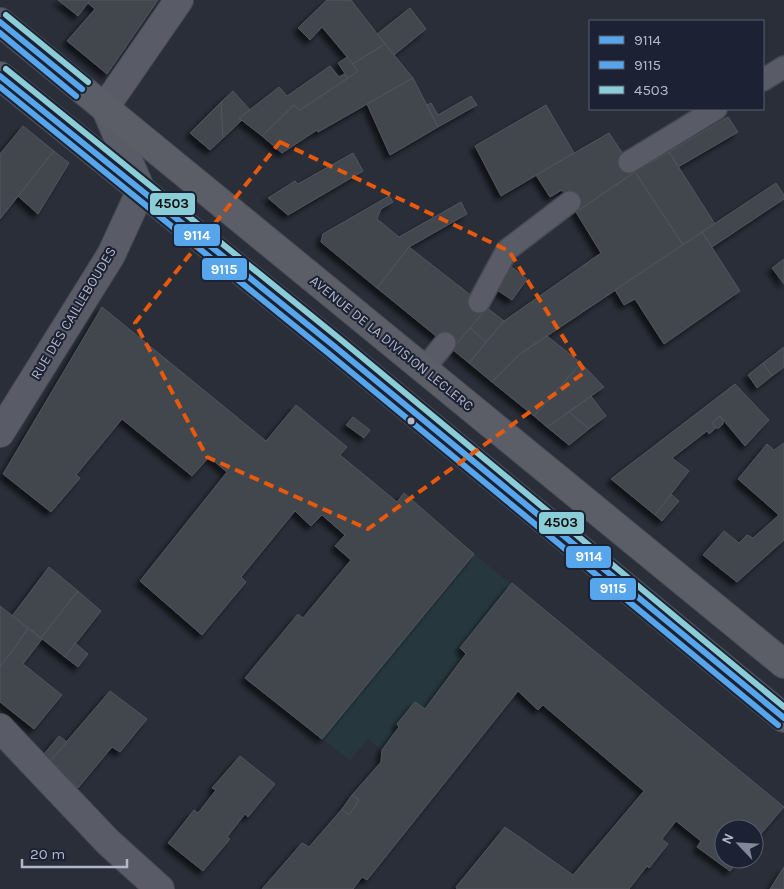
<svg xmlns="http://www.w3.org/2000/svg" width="784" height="889" font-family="Karla,sans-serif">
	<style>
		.green { fill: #26383e }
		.building { fill: #42464e; stroke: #51555f; filter: url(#shadow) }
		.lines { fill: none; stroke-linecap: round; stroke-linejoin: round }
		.service-casing { stroke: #454951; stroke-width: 24 }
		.minor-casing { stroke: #454951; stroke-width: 30 }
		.tertiary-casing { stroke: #454951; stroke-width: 30 }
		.primary-casing { stroke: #464b55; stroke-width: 30 }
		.service { stroke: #595c66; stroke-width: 21 }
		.minor { stroke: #595c66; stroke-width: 28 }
		.tertiary { stroke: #595c66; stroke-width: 28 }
		.primary { stroke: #5c5e67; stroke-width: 28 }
		.bus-1-casing { stroke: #1c2233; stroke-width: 10 }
		.bus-2-casing { stroke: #1c2233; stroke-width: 10 }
		.bus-3-casing { stroke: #1c2233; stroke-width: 10 }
		.bus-1 { stroke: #57a5ea; stroke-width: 6 }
		.bus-2 { stroke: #57a5ea; stroke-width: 6 }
		.bus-3 { stroke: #8bcdd7; stroke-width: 6 }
		.marked { fill: none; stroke: #e8590c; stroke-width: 4; stroke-dasharray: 10 6; stroke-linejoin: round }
		.bus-dot { fill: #b2b8c9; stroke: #1c2233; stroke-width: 2 }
		.labels { text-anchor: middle; stroke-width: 4; stroke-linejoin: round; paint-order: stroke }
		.street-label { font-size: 14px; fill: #b2b8c9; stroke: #1c2233 }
		.line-badge { stroke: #1c2233; stroke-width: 2 }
		.badge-label { font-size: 14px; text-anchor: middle; font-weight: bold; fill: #fff }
		.pale-badge-label { font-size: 14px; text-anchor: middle; font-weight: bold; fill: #111 }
	</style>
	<defs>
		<filter id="shadow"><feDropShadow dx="-4.5" dy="4.5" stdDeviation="2.5" flood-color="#0009"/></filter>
	</defs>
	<rect width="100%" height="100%" fill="#292e38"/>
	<polygon class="green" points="474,554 511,584 460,648 466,654 425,709 415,703 399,727 382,750 368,739 350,760 322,739"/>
	<g class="building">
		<polygon points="58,0 90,0 78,16"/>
		<polygon points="90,0 158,0 107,74 67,41 95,9 88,3"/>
		<polygon points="327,0 351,0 385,44 353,64 322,27 310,40 298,28"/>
		<polygon points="410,8 426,29 394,55 377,34"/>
		<polygon points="385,44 413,78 318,132 317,130 282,153 262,136 294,105 300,110 358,71 353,64"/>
		<polygon points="347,57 358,71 348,78 338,63"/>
		<polygon points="330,66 339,77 344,74 348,78 300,110 294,105 262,136 239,118 279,87 287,96"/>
		<polygon points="413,78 438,127 390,155 367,104"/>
		<polygon points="233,91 250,110 239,118 242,120 223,138 221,102"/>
		<polygon points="471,96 477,105 438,127 427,105 431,103 438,115"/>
		<polygon points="221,102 223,138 210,150 190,133"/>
		<polygon points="546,105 574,153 501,196 475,146"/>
		<polygon points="728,117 738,132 678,167 669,152"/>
		<polygon points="23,126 54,151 0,219 0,154"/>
		<polygon points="609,133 635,172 576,212 562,190 550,197 536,175"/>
		<polygon points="54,151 69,163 38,214 18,196"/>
		<polygon points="669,152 715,224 683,245 635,172"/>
		<polygon points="353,153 363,171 288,215 268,198 295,181 298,184"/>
		<polygon points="635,172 683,245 520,354 492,382 469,363 504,321 601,253 576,212"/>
		<polygon points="776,183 784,195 784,199 712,247 702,232"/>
		<polygon points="389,196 393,202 381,209 377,219 399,237 461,202 467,214 409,247 377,288 321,242 323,234"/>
		<polygon points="702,232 740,291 664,344 635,299 624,305 615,290"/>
		<polygon points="409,247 487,308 452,349 377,288"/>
		<polygon points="784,259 784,284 772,268"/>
		<polygon points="510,266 527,279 512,300 497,290"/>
		<polygon points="102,307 266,441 296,405 347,447 340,455 397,502 404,493 474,554 322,739 245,678 298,614 303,618 351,560 335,546 345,535 322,515 311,526 295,511 241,577 246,582 202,635 140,581 227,472 209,457 192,476 122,419 76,475 80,478 51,512 3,474"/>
		<polygon points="487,308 504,321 486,342 470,328"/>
		<polygon points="470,328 486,342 469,363 452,349"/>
		<polygon points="547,336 581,363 534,416 492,382 520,354"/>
		<polygon points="784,347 784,367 772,376 763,363"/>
		<polygon points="581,363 604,387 547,427 534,416"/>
		<polygon points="763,363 772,376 757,388 748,375"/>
		<polygon points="735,384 769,420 745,446 720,416 712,423 716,428 709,434 707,431 672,458 689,471 655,515 611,479"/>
		<polygon points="591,396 606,416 589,429 569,412"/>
		<polygon points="569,412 589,429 569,445 547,427"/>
		<polygon points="720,416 723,420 723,424 719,428 716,428 712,423"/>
		<polygon points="353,417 370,430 364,438 346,425"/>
		<polygon points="784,443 784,540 737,582 703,555 724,531 739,543 747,535 753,538 779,515 738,479 767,444 774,450"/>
		<polygon points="671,494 679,501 662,521 655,515"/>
		<polygon points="49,567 78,591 41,638 12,616"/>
		<polygon points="512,583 784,807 754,842 754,829 724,829 724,859 740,859 730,871 697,847 701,841 676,821 662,839 668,844 649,868 647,866 629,889 457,889 456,887 505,827 573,875 644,791 543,705 538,710 518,691 367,880 362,877 353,889 262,889 302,843 309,847 342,809 349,815 359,800 352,795 381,762 382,750 399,727 397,724 415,702 425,709 466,654 460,648"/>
		<polygon points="78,591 101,611 65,657 41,638"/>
		<polygon points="0,606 28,628 14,649 0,666"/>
		<polygon points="28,628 42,639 23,664 62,695 34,729 0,702 0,666 14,649"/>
		<polygon points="75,643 88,654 78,667 65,657"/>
		<polygon points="110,691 147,719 120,752 112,747 78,788 50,761"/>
		<polygon points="59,736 67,742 50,761 44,754"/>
		<polygon points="240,756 275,784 248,817 245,814 227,837 230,839 203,871 168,843 194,810 198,813 216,790 212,788"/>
		<polygon points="352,795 359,800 349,815 342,809"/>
		<polygon points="784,867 784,889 770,889"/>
	</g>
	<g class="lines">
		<g class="service-casing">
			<g id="service">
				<polyline points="763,80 784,67"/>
				<polyline points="629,162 716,109"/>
				<polyline points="479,302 507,250 570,202"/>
				<polyline points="424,369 445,343"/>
			</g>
		</g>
		<g class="minor-casing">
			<g id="minor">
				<polyline points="0,433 111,255 141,190"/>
				<polyline points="0,728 108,842 160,889"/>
			</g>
		</g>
		<g class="tertiary-casing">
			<polyline id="tertiary" points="141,190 105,107 179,0"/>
		</g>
		<g class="primary-casing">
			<g id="primary">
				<polyline points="0,22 784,664"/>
				<polyline points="0,76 334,346 784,718"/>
			</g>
		</g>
		<use href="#service" class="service"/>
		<use href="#minor" class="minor"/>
		<use href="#tertiary" class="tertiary"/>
		<use href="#primary" class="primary"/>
		<g class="bus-1-casing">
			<g id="bus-1">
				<polyline points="0,22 82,89"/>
				<polyline points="0,76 334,346 784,718"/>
			</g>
		</g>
		<g class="bus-2-casing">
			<g id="bus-2">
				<polyline points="0,33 76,96"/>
				<polyline points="0,87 328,353 778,725"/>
			</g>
		</g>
		<g class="bus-3-casing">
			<g id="bus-3">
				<polyline points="6,15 88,82"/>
				<polyline points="6,69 340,339 784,707"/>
			</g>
		</g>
		<use href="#bus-1" class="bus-1"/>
		<use href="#bus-2" class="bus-2"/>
		<use href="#bus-3" class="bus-3"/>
	</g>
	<path class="marked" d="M280,142l229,109 76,121 -217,157 -161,-72 -72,-134z"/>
	<circle class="bus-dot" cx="411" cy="421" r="4.5"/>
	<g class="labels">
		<g class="street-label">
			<text transform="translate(73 313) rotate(-59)" y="5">RUE DES CAILLEBOUDES</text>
			<text transform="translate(392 343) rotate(39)" y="5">AVENUE DE LA DIVISION LECLERC</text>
		</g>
	</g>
	<g class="line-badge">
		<rect x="149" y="192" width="47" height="24" rx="5" fill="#8bcdd7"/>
		<rect x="173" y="223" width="48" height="24" rx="5" fill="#57a5ea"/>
		<rect x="201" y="257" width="47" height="24" rx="5" fill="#57a5ea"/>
		<rect x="538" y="511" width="47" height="24" rx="5" fill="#8bcdd7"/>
		<rect x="565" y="545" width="47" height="24" rx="5" fill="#57a5ea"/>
		<rect x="589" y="577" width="48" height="24" rx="5" fill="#57a5ea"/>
	</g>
	<g class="badge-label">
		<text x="197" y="240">9114</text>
		<text x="224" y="274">9115</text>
		<text x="589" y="561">9114</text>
		<text x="613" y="593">9115</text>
	</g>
	<g class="pale-badge-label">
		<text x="172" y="208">4503</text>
		<text x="561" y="527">4503</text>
	</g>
	<rect x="589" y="20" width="175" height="90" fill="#1c2233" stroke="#585e6f"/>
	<rect x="599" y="36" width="25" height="8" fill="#57a5ea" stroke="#585e6f"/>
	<text x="634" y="45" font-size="15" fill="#b2b8c9">9114</text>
	<rect x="599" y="61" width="25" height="8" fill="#57a5ea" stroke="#585e6f"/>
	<text x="634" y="70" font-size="15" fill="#b2b8c9">9115</text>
	<rect x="599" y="86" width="25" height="8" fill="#8bcdd7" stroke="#585e6f"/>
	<text x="634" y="95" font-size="15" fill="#b2b8c9">4503</text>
	<g transform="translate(739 844) rotate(295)"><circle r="24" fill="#1c2233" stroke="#585e6f"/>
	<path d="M0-4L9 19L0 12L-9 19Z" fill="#828896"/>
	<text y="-8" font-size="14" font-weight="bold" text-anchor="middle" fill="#b2b8c9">N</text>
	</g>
	<path d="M22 859v8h105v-8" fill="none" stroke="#b2b8c9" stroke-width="2.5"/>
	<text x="30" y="859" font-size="15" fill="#b2b8c9" stroke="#1c2233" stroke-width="4" paint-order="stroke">20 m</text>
</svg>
